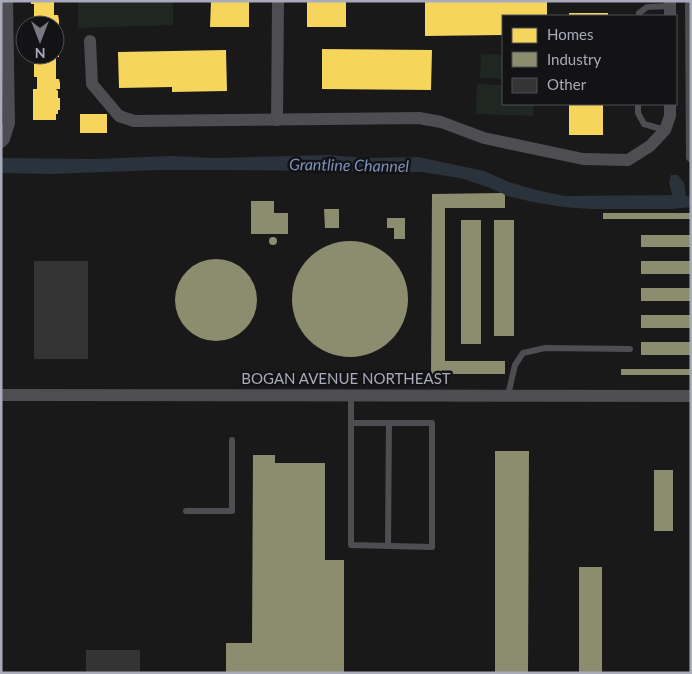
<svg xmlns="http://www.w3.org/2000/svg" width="692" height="674" font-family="Lato,sans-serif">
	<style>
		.green { fill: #1e2721 }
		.water { fill: #2a323c }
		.homes { fill: #f6d55c }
		.industry { fill: #8c8c6e }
		.building { fill: #343435 }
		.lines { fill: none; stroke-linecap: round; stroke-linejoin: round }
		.service { stroke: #4d4d52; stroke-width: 6 }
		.minor { stroke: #4d4d52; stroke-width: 12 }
		.labels { text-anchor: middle; stroke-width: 5; stroke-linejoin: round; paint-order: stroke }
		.street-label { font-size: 15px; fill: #a9abbb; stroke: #131315 }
		.water-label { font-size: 16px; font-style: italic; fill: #7d92b9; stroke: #131315 }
	</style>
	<rect width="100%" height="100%" fill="#191919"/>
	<g class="green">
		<polygon points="78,1 173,1 173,25 78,28"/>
		<polygon points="481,54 503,55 503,79 480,78"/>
		<polygon points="477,84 503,85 503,104 534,104 533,116 476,114"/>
	</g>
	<polygon class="water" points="328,155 368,158 418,157 484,171 509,182 536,190 565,196 672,195 669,182 671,175 678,175 684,183 686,196 691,197 691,207 672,209 590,209 563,207 533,202 507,196 488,187 460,178 421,172 222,170 159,170 50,174 1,173 1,158 94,159 170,156 215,158"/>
	<g class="homes">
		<polygon points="31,1 54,1 54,15 58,15 59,20 59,26 57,26 57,30 59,30 59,42 57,42 57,46 55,46 55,25 32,25 32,21 34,21 34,4 31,4"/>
		<polygon points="211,1 249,1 249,27 210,27"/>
		<rect x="307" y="1" width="39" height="26"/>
		<polygon points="425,1 547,1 547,16 503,16 503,35 425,36"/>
		<rect x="569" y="13" width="39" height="3"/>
		<polygon points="322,49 432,50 431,90 322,89"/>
		<polygon points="226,50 227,91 172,92 172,87 119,88 118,52"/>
		<polygon points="55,51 59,51 59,57 56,57 56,79 59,79 60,83 60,89 56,89 58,91 58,98 60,98 60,110 58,110 58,114 56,114 56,120 33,120 33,89 37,89 37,77 34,77 34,64 37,64 37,55 55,55"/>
		<rect x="569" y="104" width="34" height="31"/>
		<rect x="80" y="114" width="27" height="19"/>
	</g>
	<g class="industry">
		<polygon points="502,193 505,195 505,208 445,208 445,361 505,361 505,374 431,374 432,194"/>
		<polygon points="251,201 274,201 274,213 288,213 288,234 251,234"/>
		<polygon points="324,209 339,209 339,228 325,228"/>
		<rect x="603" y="213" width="88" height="6"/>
		<polygon points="387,218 405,218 405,239 394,239 394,228 387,228"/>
		<rect x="461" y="220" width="20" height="124"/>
		<rect x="494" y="220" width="20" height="116"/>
		<rect x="641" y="235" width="50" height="12"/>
		<circle cx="273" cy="241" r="4"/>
		<circle cx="350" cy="299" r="58"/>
		<circle cx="216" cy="300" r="41"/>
		<rect x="641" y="261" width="50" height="13"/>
		<rect x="641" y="288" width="50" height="13"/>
		<rect x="641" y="315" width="50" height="13"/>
		<rect x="641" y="342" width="50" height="13"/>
		<rect x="621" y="369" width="70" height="6"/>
		<polygon points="495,451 529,451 528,673 495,673"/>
		<polygon points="253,455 275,455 275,463 325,463 325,560 344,560 344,673 226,673 226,643 252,643"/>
		<rect x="654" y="470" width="19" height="61"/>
		<rect x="579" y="567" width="23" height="106"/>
	</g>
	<g class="building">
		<rect x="34" y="261" width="54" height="98"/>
		<rect x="86" y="650" width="54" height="23"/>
	</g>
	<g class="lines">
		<g class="service">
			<polyline points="688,1 689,158 691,160"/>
			<polyline points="639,16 639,13 647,7 670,6"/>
			<polyline points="638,104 638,113 644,124 665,130"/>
			<polyline points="508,395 515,365 523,353 545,348 630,349"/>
			<polyline points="351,423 432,423 432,547 351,545 351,395"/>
			<polyline points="186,511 232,511 232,440"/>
			<polyline points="388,546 389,423"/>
		</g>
		<g class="minor">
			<polyline points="670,1 670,16"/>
			<polyline points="90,41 92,84 119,116 134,121 419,118 441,122 484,138 583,159 628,160 650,146 665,130 670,116 670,104"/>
			<polyline points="277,120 278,1"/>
			<polyline points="1,142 4,139 9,123 7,1"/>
			<polyline points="1,395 691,396"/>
		</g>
	</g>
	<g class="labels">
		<g class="street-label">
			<text x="346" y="384">BOGAN AVENUE NORTHEAST</text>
		</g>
		<g class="water-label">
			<text transform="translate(349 165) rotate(1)" y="6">Grantline Channel</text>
		</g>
	</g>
	<rect width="692" height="674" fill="none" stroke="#a9abbb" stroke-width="5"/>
	<rect x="502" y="15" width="175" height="90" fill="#131315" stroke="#4f5057"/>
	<rect x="512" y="28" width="25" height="15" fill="#f6d55c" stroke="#4f5057"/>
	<text x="547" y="40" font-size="15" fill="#a9abbb">Homes</text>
	<rect x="512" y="52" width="25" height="15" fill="#8c8c6e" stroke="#4f5057"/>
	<text x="547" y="65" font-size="15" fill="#a9abbb">Industry</text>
	<rect x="512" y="78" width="25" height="15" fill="#343435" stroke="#4f5057"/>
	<text x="547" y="90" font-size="15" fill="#a9abbb">Other</text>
	<g transform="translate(40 40) rotate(180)"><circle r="24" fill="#131315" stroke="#4f5057"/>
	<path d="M0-4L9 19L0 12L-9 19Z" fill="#777882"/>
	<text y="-8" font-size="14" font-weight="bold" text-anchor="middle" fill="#a9abbb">N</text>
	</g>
</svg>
